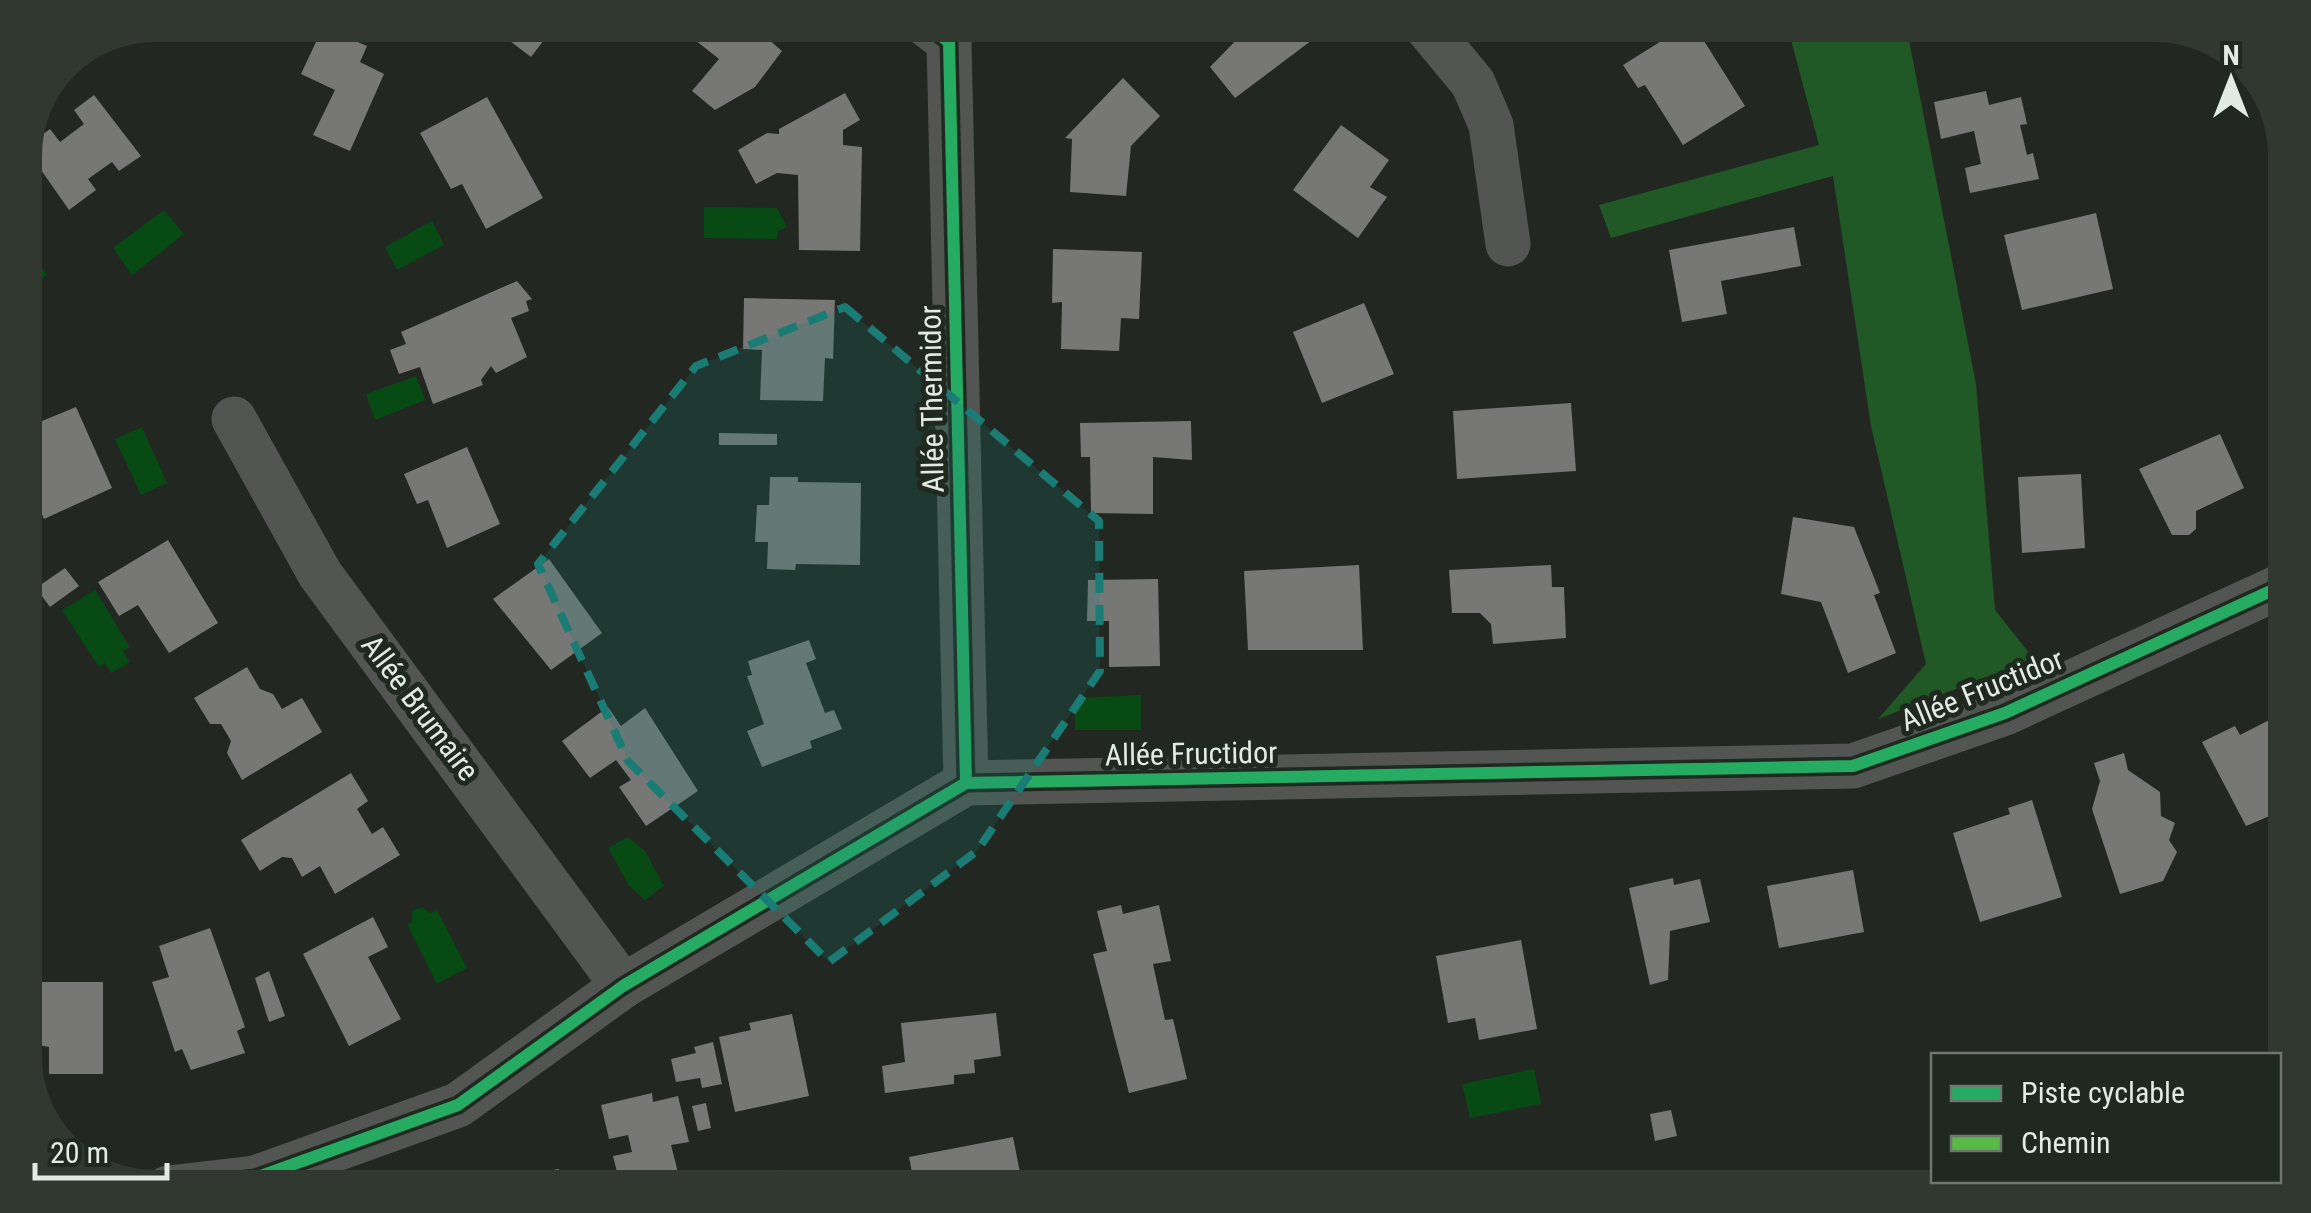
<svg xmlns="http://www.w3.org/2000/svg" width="2311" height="1213" font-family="'Roboto Condensed',sans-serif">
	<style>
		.forest { fill: #205926 }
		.water { fill: #074a14 }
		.building { fill: #777776 }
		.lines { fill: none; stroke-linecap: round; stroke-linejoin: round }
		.street { stroke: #525552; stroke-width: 45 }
		.quiet { stroke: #58b947; stroke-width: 10; stroke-dasharray: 20 10; stroke-linecap: butt }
		.cycleway-casing { stroke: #202920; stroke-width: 19 }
		.cycleway { stroke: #26ab63; stroke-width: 12 }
		.marked { fill: #1a7c74; fill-opacity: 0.2; stroke: #1a7c74; stroke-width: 8; stroke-dasharray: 20 12; stroke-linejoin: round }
		.labels { text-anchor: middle; stroke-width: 10; stroke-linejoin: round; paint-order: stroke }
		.street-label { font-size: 30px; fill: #e3e9e3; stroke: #202920 }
	</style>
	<rect width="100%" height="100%" fill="#222722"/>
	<g class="forest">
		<polygon points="1787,25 1906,25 1976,384 1995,610 2034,659 1878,719 1926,664 1871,426 1833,176 1611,238 1599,205 1819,145"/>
		<polygon points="1962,1180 2181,1180 2181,1181 2156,1188 1927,1188"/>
	</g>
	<g class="water">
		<polygon points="704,207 777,208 787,227 778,231 777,239 704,238"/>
		<polygon points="164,210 184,234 132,275 113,248"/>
		<polygon points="432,221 444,245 397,270 385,247"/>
		<polygon points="25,246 47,275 25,292"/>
		<polygon points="416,376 425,400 375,420 366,394"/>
		<polygon points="142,427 167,483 141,495 115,439"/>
		<polygon points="95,590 130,647 123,651 130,662 111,673 105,663 99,667 62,610"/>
		<polygon points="1141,695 1141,730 1075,730 1075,698"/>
		<polygon points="628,837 645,851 664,886 645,900 629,886 608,848"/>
		<polygon points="2286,837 2286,866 2279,867 2269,852"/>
		<polygon points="422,907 430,913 437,910 467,968 437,984 407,924 412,922 412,911"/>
		<polygon points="1534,1069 1541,1104 1470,1118 1462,1084"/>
		<polygon points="779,1169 783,1188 749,1188 747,1177"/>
	</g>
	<g class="building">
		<polygon points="489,25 545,25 547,36 531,57"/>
		<polygon points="676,25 752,25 782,51 755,87 715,110 692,91 719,59"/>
		<polygon points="1266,25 1332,25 1235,98 1210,67 1248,28 1254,35"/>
		<polygon points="1687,25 1694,25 1745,106 1683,145 1645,85 1638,88 1623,65"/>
		<polygon points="2039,25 2077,25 2076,40 2039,37"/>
		<polygon points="323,27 367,46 360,62 384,74 350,151 313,135 335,90 301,74"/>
		<polygon points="1123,78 1160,116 1131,146 1126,196 1070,192 1072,139 1065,138"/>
		<polygon points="1986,91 1989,105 2021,97 2027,124 2020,125 2027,155 2033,153 2039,179 1970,193 1965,168 1981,164 1974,131 1941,139 1934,102"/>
		<polygon points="845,93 860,120 843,130 843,145 862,147 860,251 799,250 798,175 777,173 756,184 738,150 767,133 779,134 779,129"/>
		<polygon points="94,95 141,156 119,171 112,162 88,179 96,190 69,210 25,147 50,129 60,142 84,124 74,110"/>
		<polygon points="487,97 543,198 486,229 462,184 451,189 420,133"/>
		<polygon points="1341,125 1389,160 1370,187 1387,197 1358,238 1293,190"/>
		<polygon points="2096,213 2113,289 2022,310 2004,235"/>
		<polygon points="1794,227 1801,266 1721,281 1727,314 1682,322 1669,250"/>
		<polygon points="1053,249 1142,252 1139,319 1121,318 1119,351 1061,349 1062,302 1052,303"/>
		<polygon points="517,281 532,299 526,301 529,311 511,318 527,357 496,373 491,366 481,380 483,385 433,404 420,367 399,374 390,350 406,344 401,332"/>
		<polygon points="744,298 835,300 833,359 825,358 823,401 760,400 762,350 743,349"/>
		<polygon points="1364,303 1394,374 1322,403 1293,332"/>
		<polygon points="2286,372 2286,408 2273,377"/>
		<polygon points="1571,403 1576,471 1457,479 1453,411"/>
		<polygon points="76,407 112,488 44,519 25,476 25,428"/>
		<polygon points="1191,421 1192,460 1153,457 1153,514 1091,513 1090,457 1081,457 1080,423"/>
		<polygon points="719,433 777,434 777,445 719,445"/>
		<polygon points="2220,434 2244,488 2196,511 2196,529 2189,535 2172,535 2139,469"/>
		<polygon points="467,447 500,524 447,548 428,500 417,504 404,474"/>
		<polygon points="2081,474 2085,548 2022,553 2018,477"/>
		<polygon points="770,477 798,477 798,482 861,483 860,565 796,564 795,570 767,569 768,542 755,542 757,505 769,505"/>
		<polygon points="1793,517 1854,527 1880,593 1874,595 1896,653 1848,673 1821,602 1781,594"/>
		<polygon points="168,540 218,623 169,653 138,605 119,616 98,582"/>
		<polygon points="549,559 602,633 551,670 493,599"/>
		<polygon points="1359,565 1363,650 1248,650 1244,571"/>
		<polygon points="1551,565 1552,587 1564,587 1566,638 1493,644 1491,624 1480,613 1452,613 1449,570"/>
		<polygon points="65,568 79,586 50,607 36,588"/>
		<polygon points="1158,579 1160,666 1109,667 1109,621 1087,621 1088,580"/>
		<polygon points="809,640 816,659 806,663 825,713 834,710 842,729 810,741 812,748 762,767 747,731 764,724 747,676 752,675 748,661"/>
		<polygon points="247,667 260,689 273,694 282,709 302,698 322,732 242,780 227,753 231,741 221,724 210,724 194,698"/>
		<polygon points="608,707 621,726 645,708 698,791 646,826 619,787 631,780 616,760 590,778 562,741"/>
		<polygon points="2277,716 2286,732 2286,809 2246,826 2202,742 2235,726 2240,735"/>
		<polygon points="2124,753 2128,770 2160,792 2161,816 2175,823 2169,840 2177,852 2163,881 2120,894 2092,809 2100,781 2094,763"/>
		<polygon points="351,773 368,801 357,809 372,834 383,827 400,855 335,894 320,866 302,877 292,858 282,857 260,871 241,840"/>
		<polygon points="2032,800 2062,897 1980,922 1953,833 2010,814 2008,808"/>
		<polygon points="1853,870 1864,932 1779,948 1767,886"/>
		<polygon points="1673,878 1674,885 1700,879 1710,922 1670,931 1668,980 1650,985 1629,888"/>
		<polygon points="1121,905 1123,914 1159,905 1171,961 1153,964 1165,1020 1173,1019 1187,1079 1129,1093 1093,954 1107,951 1097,911"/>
		<polygon points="25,909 41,911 40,962 25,961"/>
		<polygon points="373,917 388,947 368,957 401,1019 349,1046 303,954"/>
		<polygon points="210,928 245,1027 237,1031 245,1053 191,1070 182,1049 175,1052 152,982 169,977 159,946"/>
		<polygon points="1521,940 1537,1029 1479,1040 1475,1018 1448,1023 1436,956"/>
		<polygon points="269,971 285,1016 269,1022 255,978"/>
		<polygon points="37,982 103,982 103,1074 49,1074 49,1047 37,1045"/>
		<polygon points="996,1013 1001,1056 974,1060 975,1073 954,1075 954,1084 885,1093 882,1066 905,1062 901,1023"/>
		<polygon points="792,1014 809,1096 735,1112 719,1037 751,1030 749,1023"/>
		<polygon points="713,1042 722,1084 702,1088 700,1078 676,1082 671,1059 696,1053 694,1047"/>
		<polygon points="652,1093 653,1102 678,1096 689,1142 671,1145 682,1188 621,1188 613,1156 632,1152 628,1135 609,1139 601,1105"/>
		<polygon points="706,1103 711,1128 698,1131 692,1106"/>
		<polygon points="1671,1110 1677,1136 1655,1141 1650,1114"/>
		<polygon points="1013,1137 1023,1188 915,1188 909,1157"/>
		<polygon points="559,1169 563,1188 489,1188 486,1179"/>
	</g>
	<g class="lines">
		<g class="street">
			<polyline points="927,25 949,42 966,783"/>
			<polyline points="1425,25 1473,83 1491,125 1508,244"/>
			<polyline points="234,419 320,574 623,986"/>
			<polyline points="168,1188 255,1178 458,1105 623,986 966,783 1853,766 2005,713 2286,584"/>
		</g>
		<polyline class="quiet" points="2045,1188 2075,1180"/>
		<g class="cycleway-casing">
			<g id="cycleway">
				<polyline points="927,25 949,42 966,783"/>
				<polyline points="168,1188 255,1178 458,1105 623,986 966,783 1853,766 2005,713 2286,584"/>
			</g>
		</g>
		<use href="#cycleway" class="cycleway"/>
	</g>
	<path class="marked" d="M845,307l254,214 1,150 -123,180 -148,111 -201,-201 -90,-197 158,-198z"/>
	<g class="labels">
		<g class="street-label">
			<text transform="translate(932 399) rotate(-91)" y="10">Allée Thermidor</text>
			<text transform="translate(1982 690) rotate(-22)" y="10">Allée Fructidor</text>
			<text transform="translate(420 708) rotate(53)" y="10">Allée Brumaire</text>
			<text transform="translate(1191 754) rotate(-1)" y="10">Allée Fructidor</text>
		</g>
	</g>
	<path d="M0 0H2311V1213H0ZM155 42H2155A113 113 0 0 1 2268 155V1057A113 113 0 0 1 2155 1170H155A113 113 0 0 1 42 1057V155A113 113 0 0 1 155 42Z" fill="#303830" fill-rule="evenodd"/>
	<rect x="1931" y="1053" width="350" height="130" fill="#202920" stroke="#6e766e" stroke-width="2.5"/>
	<rect x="1951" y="1086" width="50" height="15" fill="#26ab63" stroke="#6e766e" stroke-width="2.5"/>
	<text x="2021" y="1103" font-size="30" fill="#e3e9e3">Piste cyclable</text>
	<rect x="1951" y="1136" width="50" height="15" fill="#58b947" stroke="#6e766e" stroke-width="2.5"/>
	<text x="2021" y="1153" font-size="30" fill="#e3e9e3">Chemin</text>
	<g transform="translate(2231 80)" stroke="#202920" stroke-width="8" paint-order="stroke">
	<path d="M0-8L18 38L0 25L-18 38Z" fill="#e3e9e3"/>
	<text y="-15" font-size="28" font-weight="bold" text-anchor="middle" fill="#e3e9e3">N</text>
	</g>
	<path d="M35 1163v15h132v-15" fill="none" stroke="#e3e9e3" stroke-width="5"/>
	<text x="50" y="1163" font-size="30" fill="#e3e9e3" stroke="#202920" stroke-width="8" paint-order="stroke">20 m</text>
</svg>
